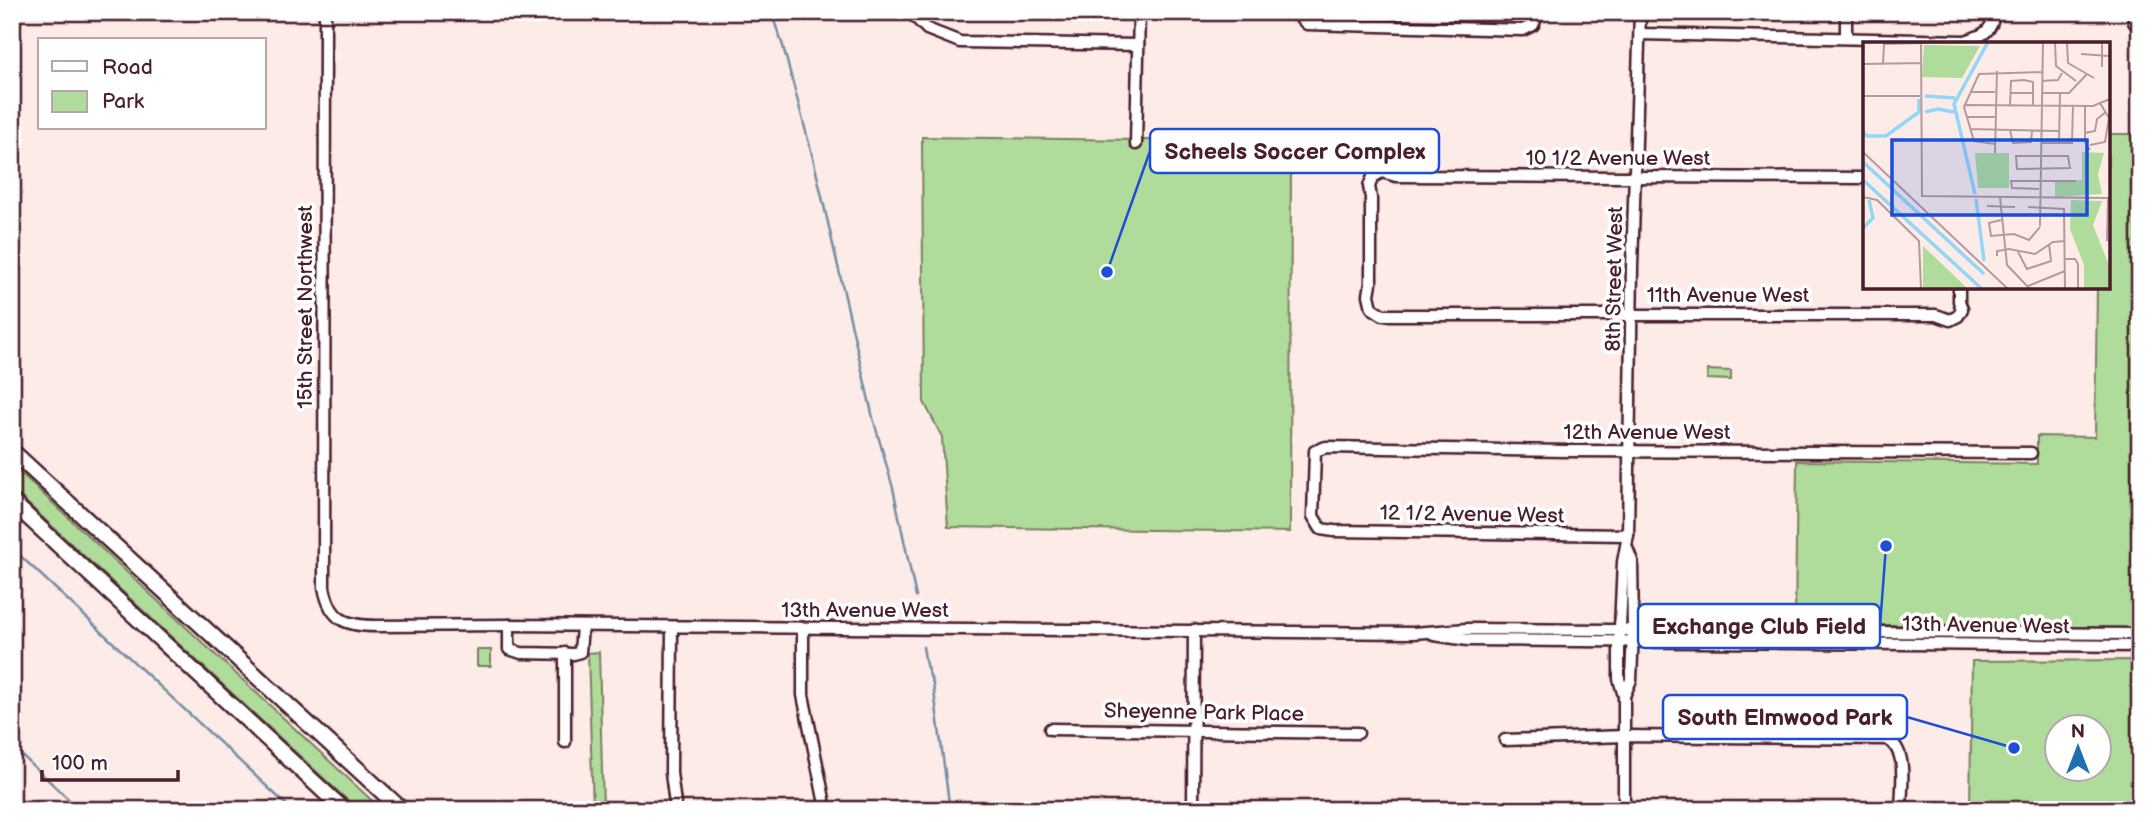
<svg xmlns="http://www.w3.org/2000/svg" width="2152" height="822" font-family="'Balsamiq Sans',sans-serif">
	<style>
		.green { fill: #afdc9a; stroke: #7c7e62; stroke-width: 2; fill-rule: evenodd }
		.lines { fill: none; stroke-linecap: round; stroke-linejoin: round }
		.stream { stroke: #768da4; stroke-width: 2.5 }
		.minor-casing { stroke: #4a1f2b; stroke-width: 15 }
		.highway-casing { stroke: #4a1f2b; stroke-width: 19 }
		.minor { stroke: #fff; stroke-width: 10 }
		.highway { stroke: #fff; stroke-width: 14 }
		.labels { text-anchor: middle; stroke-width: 7; stroke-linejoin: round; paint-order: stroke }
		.street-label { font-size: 21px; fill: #4a1f2b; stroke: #fff }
		.inset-river { fill: none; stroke: #93d6f5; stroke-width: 3.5 }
		.inset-road { fill: none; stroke: #b5999c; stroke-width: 2 }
		.view { fill: #1d4ed8; fill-opacity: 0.15; stroke: #1d4ed8; stroke-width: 3.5 }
		.inset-edge { fill: none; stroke: #4a1f2b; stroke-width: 3.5 }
		.leader { fill: none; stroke: #1d4ed8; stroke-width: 2.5 }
		.callout-dot { fill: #1d4ed8; stroke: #fff; stroke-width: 2.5 }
		.callout { fill: #fff; stroke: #1d4ed8; stroke-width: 2.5 }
		.callout-label { font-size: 23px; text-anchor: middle; font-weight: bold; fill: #4a1f2b }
	</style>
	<rect width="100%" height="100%" fill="#fcebe7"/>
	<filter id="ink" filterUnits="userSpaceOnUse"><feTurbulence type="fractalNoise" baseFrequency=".0143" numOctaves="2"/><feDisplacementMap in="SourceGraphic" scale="14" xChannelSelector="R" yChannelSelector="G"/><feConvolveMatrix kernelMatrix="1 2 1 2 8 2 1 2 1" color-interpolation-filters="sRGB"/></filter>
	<g filter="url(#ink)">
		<g class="green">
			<polygon points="2108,134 2140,134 2140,628 1795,624 1797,461 2037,464 2037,436 2095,437 2097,287 2108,287"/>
			<polygon points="922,137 1291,142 1290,532 948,527 942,437 924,402"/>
			<polygon points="1708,370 1731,371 1731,380 1707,379"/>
			<polygon points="12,465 382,810 358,810 12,489"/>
			<rect x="477" y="650" width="14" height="16"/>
			<polygon points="599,652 603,810 593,810 588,653"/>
			<path d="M2140,660v150h-170l2,-149zM2058,728h42v42h-42z"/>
		</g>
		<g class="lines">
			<g class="stream">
				<polyline points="771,12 783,46 813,158 873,418 893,488 916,597"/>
				<polyline points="12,548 292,810"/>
				<polyline points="923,647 926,665 933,684 950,810"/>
				<polyline points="12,746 80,810"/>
			</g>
			<g class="minor-casing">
				<g id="minor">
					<path d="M325,12l-1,575c6,33 21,39 53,39l132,-1 904,8 54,-4 673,5"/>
					<polyline points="910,12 927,29 960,42 1138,45"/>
					<polyline points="1294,12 1307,24 1523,30 1533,25 1539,12"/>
					<polyline points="1846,12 1846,37"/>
					<polyline points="2134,12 2134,22 2140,29"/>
					<path d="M1640,34l325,7c17,-5 28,-9 29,-29"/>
					<polyline points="1136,144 1139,12"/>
					<polyline points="1865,178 1396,176 1382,172 1373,177 1369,186 1371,198 1371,283 1369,295 1372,308 1383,315 1936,315 1950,320 1958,316 1962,309 1959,301 1959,287"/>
					<polyline points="1628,535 1334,531 1321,529 1313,516 1315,451 1326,447 1568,451 2031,453"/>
					<polyline points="509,625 509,649 521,653 574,654 580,652 582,627"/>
					<polyline points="672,628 671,773 675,804"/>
					<polyline points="803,629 803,695 824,799"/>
					<polyline points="1434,635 1468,640 2140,646"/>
					<polyline points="1624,696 1631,680 1633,630 1632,561 1627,548"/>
					<polyline points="1050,729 1358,733"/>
					<path d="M1505,740l120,-4 262,3c22,11 14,50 14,71"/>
					<polyline points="565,742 565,653"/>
					<polyline points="1193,810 1194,630"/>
					<polyline points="1624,810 1624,696 1619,679 1619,649 1623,562 1628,535 1632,267 1640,12"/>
				</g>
			</g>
			<g class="highway-casing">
				<g id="highway">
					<polyline points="12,451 402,810"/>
					<polyline points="12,502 344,810"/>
				</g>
			</g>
			<use href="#minor" class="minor"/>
			<use href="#highway" class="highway"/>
		</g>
	</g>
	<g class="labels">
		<g class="street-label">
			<text x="1618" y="165">10 1/2 Avenue West</text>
			<text transform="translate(1614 279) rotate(-89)" y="7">8th Street West</text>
			<text x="1728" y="302">11th Avenue West</text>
			<text transform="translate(305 307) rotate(-90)" y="7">15th Street Northwest</text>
			<text x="1647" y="439">12th Avenue West</text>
			<text transform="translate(1472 514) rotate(1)" y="7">12 1/2 Avenue West</text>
			<text x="865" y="617">13th Avenue West</text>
			<text transform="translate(1986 625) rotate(1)" y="7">13th Avenue West</text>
			<text transform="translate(1204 712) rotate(1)" y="7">Sheyenne Park Place</text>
		</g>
	</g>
	<g transform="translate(1863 42)">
		<rect width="247" height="247" fill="#fcebe7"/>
		<path d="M117,4l-18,32 -40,-1 2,-32zM219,110l22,1 -6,21 4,20 -47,3v-15l27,-2zM112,111h34v35h-31zM208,158l31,1 -9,24 17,43v21h-26v-24l-14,-36zM60,204l45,43h-45z" fill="#afdc9a"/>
		<path class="inset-river" d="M62,54l30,2M62,70l13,-3 16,3M0,90l4,4h19l33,-24v-13M0,120l121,112M0,138l119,109M112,152l-21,-90 34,-62M113,157l8,62M0,186l10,-10 -4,-18"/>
		<path class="inset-road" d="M58,0l1,154 188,2M192,0l1,24 20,15M204,0l1,21 26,15M218,12l29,2M0,22l58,-1M20,22l1,-20 80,-2M239,25v-25M179,39l16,-1 4,-7M107,50h25M147,51h23M179,51h27l18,-19M0,54h57M101,63l129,1 17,-7M147,64l1,-25 13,-1 9,2v24M222,64v36l5,8M104,75h29M107,87l89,2M147,88l3,13 18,-1 1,-11M222,91l10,-2 2,-12 9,-7M178,101h31l1,-37M196,101l1,-50M132,102l-21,-3 -10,-34 15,-33 63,-2M227,103l15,-3 4,-24 -9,-15M0,110l145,137M132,111l2,-82M153,114h52l2,12 -53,1zM176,147l-27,-1 -1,-7h65M0,155l14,3 42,41 2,48M137,155l7,68 23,24M124,164l28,1M165,165l36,2 1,80M138,178l-12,3 2,13 23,-2 15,6 11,-13M177,184l3,-184M244,199l1,-43M155,210l9,17 24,-8 -2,-17M134,214v-5l12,-2 26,5 18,-12 12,-1M202,217h10l3,5v25M165,244l37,-15"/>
		<path class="view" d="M29,98h195v75h-195z"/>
		<rect width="247" height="247" class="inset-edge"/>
	</g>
	<path class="leader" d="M1107 272L1150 151M1886 546L1880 626M2014 748L1907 717"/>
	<g class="callout-dot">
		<circle cx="1107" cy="272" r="7"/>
		<circle cx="1886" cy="546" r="7"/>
		<circle cx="2014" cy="748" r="7"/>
	</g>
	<g class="callout">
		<rect x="1150" y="129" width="289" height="44" rx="7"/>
		<rect x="1638" y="604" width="242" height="44" rx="7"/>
		<rect x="1663" y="695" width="244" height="44" rx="7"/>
	</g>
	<g class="callout-label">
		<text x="1295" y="159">Scheels Soccer Complex</text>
		<text x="1759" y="634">Exchange Club Field</text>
		<text x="1785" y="725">South Elmwood Park</text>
	</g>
	<rect width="2152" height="822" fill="none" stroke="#fff" stroke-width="42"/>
	<rect x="21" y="21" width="2110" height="780" fill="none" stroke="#4a1f2b" stroke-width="2.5" filter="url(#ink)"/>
	<rect x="38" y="38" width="228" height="91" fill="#ffffff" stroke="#b7a5aa" stroke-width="2"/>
	<rect x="52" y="61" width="35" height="10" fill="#ffffff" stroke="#b7a5aa" stroke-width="2"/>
	<text x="102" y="74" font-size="21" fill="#4a1f2b">Road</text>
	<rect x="52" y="91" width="35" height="21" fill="#afdc9a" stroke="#b7a5aa" stroke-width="2"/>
	<text x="102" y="108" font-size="21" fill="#4a1f2b">Park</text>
	<g transform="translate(2078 748)"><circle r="33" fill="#ffffff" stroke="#b7a5aa" stroke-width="2"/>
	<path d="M0-5L12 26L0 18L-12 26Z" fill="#1f6fb2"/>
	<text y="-10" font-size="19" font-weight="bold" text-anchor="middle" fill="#4a1f2b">N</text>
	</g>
	<path d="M42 770v10h136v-10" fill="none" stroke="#4a1f2b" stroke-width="3.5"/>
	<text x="52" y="770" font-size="21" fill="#4a1f2b" stroke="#ffffff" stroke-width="5" paint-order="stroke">100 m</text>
</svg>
